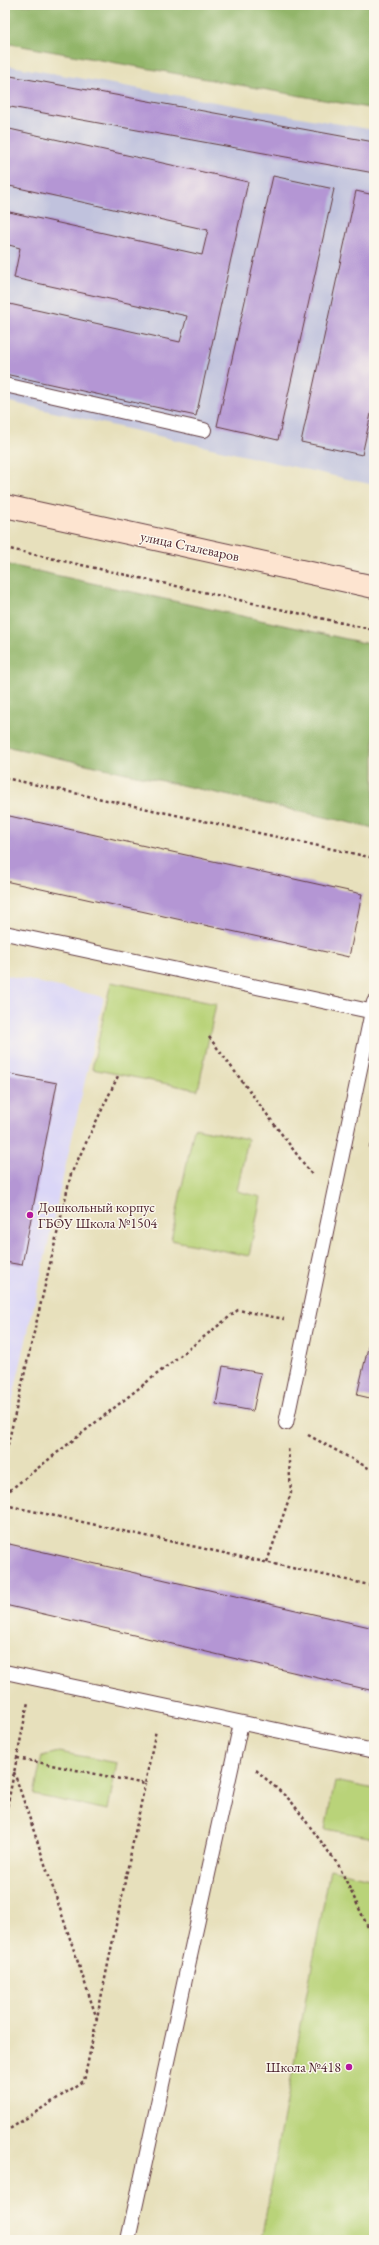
<svg xmlns="http://www.w3.org/2000/svg" width="379" height="2245" font-family="'EB Garamond',serif">
	<style>
		.built { fill: #dad6f7 }
		.industrial { fill: #c0c2dd }
		.green { fill: #b9d379; stroke: #827952 }
		.forest { fill: #92b569; stroke: #6e6a4a }
		.building { fill: #b496d4 }
		.lines { fill: none; stroke-linecap: round; stroke-linejoin: round }
		.service-casing { stroke: #623c41; stroke-width: 16 }
		.secondary-casing { stroke: #623c41; stroke-width: 24 }
		.path { stroke: #623c41; stroke-width: 2.5; stroke-dasharray: 3 3; stroke-linecap: butt }
		.service { stroke: #fff; stroke-width: 14 }
		.secondary { stroke: #fde4d0; stroke-width: 22 }
		.poi-dot { fill: #b5179e; stroke: #fbf7ec; stroke-width: 1.5 }
		.labels { text-anchor: middle; stroke-width: 3; stroke-linejoin: round; paint-order: stroke }
		.street-label { font-size: 14px; fill: #4a1f2b; stroke: #fbf7ec }
		.poi-label { font-size: 14px; fill: #4a1f2b; stroke: #fbf7ec; text-anchor: start }
	</style>
	<rect width="100%" height="100%" fill="#fbf7ec"/>
	<filter id="ink" filterUnits="userSpaceOnUse"><feTurbulence type="fractalNoise" baseFrequency=".025" numOctaves="2"/><feDisplacementMap in="SourceGraphic" scale="8" xChannelSelector="R" yChannelSelector="G"/><feConvolveMatrix kernelMatrix="1 2 1 2 8 2 1 2 1" color-interpolation-filters="sRGB"/></filter>
	<filter id="wash" filterUnits="userSpaceOnUse"><feTurbulence type="fractalNoise" baseFrequency=".012" numOctaves="4" result="noise"/><feDisplacementMap in="SourceGraphic" scale="16" xChannelSelector="R" yChannelSelector="G"/><feGaussianBlur stdDeviation="0.9" result="paint"/><feColorMatrix in="noise" values="0 0 0 0 0 0 0 0 0 0 0 0 0 0 0 0 0 1.4 0 .05"/><feComposite in="paint" operator="in"/></filter>
	<g filter="url(#wash)">
		<rect width="100%" height="100%" fill="#e7e0bc"/>
		<polygon class="built" points="5,975 104,997 5,1433"/>
		<polygon class="industrial" points="5,65 374,130 374,485 5,401"/>
		<g class="green">
			<polygon points="111,982 216,1004 198,1090 92,1069"/>
			<polygon points="194,1128 248,1139 237,1191 261,1197 249,1256 171,1240"/>
			<polygon points="59,1752 117,1763 108,1810 34,1795 42,1756"/>
			<polygon points="335,1781 374,1789 374,1838 325,1829"/>
			<polygon points="330,1869 374,1879 374,2240 261,2240"/>
		</g>
		<g class="forest">
			<polygon points="5,5 374,5 374,109 5,43"/>
			<polygon points="5,564 374,645 374,828 5,746"/>
		</g>
		<g id="blocks">
			<g class="building">
				<polygon points="5,75 374,142 374,173 5,106"/>
				<polygon points="5,128 248,182 196,416 5,374 5,303 180,342 187,316 14,278 20,248 9,245 5,263 5,211 202,255 208,230 5,185"/>
				<polygon points="273,176 334,189 278,440 217,426"/>
				<polygon points="356,191 374,195 374,400 362,455 301,442"/>
				<polygon points="5,815 362,894 349,957 5,881"/>
				<polygon points="5,1073 57,1083 22,1265 5,1262"/>
				<polygon points="374,1322 374,1399 357,1395"/>
				<polygon points="223,1366 261,1373 253,1411 216,1404"/>
				<polygon points="5,1543 374,1628 374,1691 5,1605"/>
			</g>
		</g>
	</g>
	<g filter="url(#ink)">
		<use href="#blocks" fill-opacity="0" stroke="#623c41" stroke-width="1"/>
		<g class="lines">
			<g class="service-casing">
				<g id="service">
					<polyline points="5,385 204,430"/>
					<polyline points="5,933 374,1012"/>
					<polyline points="286,1423 374,1002"/>
					<polyline points="5,1672 374,1751"/>
					<polyline points="128,2240 241,1723"/>
				</g>
			</g>
			<g class="secondary-casing">
				<polyline id="secondary" points="5,506 374,587"/>
			</g>
			<g class="path">
				<polyline points="5,548 374,630"/>
				<polyline points="5,778 374,858"/>
				<polyline points="209,1037 313,1176"/>
				<polyline points="369,1146 374,1147"/>
				<polyline points="308,1435 374,1471"/>
				<polyline points="5,1457 71,1174 119,1074"/>
				<polyline points="5,1494 238,1310 284,1319"/>
				<polyline points="5,1505 374,1586"/>
				<polyline points="267,1562 291,1493 288,1447"/>
				<polyline points="17,1758 145,1784 156,1730"/>
				<polyline points="256,1770 291,1801 339,1866 374,1940"/>
				<polyline points="14,1772 97,2019"/>
				<polyline points="5,1818 28,1702"/>
				<polyline points="5,2132 84,2081 145,1784"/>
			</g>
			<use href="#service" class="service"/>
			<use href="#secondary" class="secondary"/>
		</g>
	</g>
	<g class="poi-dot">
		<circle cx="30" cy="1215" r="4"/>
		<circle cx="349" cy="2067" r="4"/>
	</g>
	<g class="labels">
		<g class="street-label">
			<text transform="translate(190 546) rotate(12)" y="5">улица Сталеваров</text>
		</g>
		<g class="poi-label">
			<text x="38" y="1212">Дошкольный корпус<tspan x="38" dy="16">ГБОУ Школа №1504</tspan></text>
			<text x="341" y="2072" text-anchor="end">Школа №418</text>
		</g>
	</g>
	<rect width="379" height="2245" fill="none" stroke="#fbf7ec" stroke-width="20"/>
</svg>
